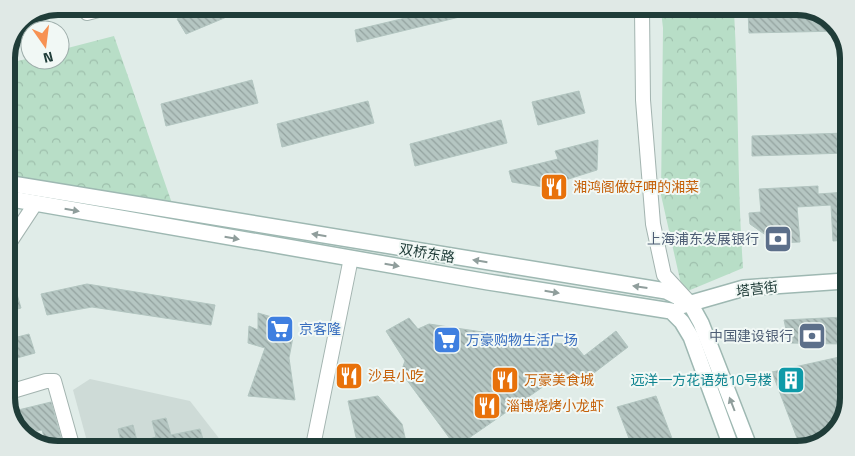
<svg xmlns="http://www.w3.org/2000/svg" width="855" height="456" font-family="'Titillium Web','Noto Sans SC',sans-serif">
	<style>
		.built { fill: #cedbd7 }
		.forest { fill: url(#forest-crowns) }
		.building { fill: url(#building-back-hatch); stroke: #b2c5c0 }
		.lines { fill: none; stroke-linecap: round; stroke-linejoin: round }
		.street-casing { stroke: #a3b4b0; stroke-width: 16 }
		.secondary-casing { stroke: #9eb8b2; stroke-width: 18 }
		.street { stroke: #fff; stroke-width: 14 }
		.secondary { stroke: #fff; stroke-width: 15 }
		.oneway { fill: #909e9c }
		.labels { text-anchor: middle; stroke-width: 4; stroke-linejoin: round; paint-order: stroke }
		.food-label { font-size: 14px; fill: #c56008; stroke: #f1f8f5; text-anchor: start }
		.service-label { font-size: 14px; fill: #4e5e75; stroke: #f1f8f5; text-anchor: end }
		.street-label { font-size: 14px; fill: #203d39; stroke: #f1f8f5 }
		.shop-label { font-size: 14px; fill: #366cbe; stroke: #f1f8f5; text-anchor: start }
		.culture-label { font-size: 14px; fill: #0d838f; stroke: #f1f8f5; text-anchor: end }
		.rim { fill: none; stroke: #203d39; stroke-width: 6 }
	</style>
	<defs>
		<pattern id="forest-crowns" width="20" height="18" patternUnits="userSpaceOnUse" patternTransform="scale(1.25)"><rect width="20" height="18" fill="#b8dec7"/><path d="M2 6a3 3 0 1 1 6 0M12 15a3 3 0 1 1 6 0" fill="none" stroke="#9ebfac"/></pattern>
		<pattern id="building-back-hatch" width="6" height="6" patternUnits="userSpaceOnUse" patternTransform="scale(1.25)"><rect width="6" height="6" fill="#b5c6c2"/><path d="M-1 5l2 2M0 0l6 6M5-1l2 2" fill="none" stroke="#93a29f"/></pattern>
	</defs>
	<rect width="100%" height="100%" fill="#e0ece8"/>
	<polygon class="built" points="90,379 190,401 225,446 88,445 73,390"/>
	<g class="forest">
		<path d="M661,11h73c5,86 3,171 9,257l-60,25 -22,-98 2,-167z"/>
		<polygon points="114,36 175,212 6,181 6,64 30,58 30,60 60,60 60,50"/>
	</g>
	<g class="building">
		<polygon points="205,7 248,8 186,34 177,19"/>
		<polygon points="443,9 475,9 476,13 357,42 355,30"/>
		<polygon points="748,11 820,12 841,31 749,33"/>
		<polygon points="252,80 258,103 166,126 161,104"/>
		<polygon points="579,91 585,113 538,125 532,102"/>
		<polygon points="368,101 374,123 282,147 277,124"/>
		<polygon points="501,120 507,143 415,166 410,144"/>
		<polygon points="847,133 846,153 752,156 752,136"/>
		<polygon points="598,140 597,170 543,187 512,182 509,171 558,159 555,151"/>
		<polygon points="818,186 818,194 847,192 846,240 833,241 831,205 797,207 800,242 777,243 750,224 749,213 761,212 759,189"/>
		<polygon points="6,267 9,267 21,308 6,312"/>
		<polygon points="87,284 215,305 211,325 92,307 47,315 41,294"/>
		<polygon points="258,313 289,322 285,334 293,337 289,358 295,400 248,396 265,348 248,343 249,326 258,330"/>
		<polygon points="845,317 844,344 789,343 784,320"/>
		<polygon points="409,318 418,329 429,324 576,346 584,356 616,331 628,347 586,379 560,375 456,447 401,372 405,361 386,331"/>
		<polygon points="29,334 35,353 6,361 6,340"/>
		<polygon points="844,356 843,421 828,439 800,446 772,372"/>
		<polygon points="378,396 402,424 406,442 403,447 364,447 356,437 348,401"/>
		<polygon points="656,396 676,449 633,449 617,407"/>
		<polygon points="51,402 63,445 46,444 42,430 23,434 15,427 10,412"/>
		<polygon points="166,418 171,435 200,429 205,446 139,445 139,442 156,437 152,421"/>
		<polygon points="133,425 138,445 122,445 118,429"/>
	</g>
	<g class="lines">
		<g class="street-casing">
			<g id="street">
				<polyline points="642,10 643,100 653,224 664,275 688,301"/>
				<polyline points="87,13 110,7"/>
				<polyline points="6,248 35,204"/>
				<polyline points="6,393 46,381 54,381 72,445"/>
				<polyline points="313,446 351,258"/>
			</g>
		</g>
		<g class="secondary-casing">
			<g id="secondary">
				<polyline points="6,183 666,291 690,303 701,323 719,369 750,449"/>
				<polyline points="6,198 488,282 671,311 682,322 691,337 732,449"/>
				<polyline points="681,306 744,288 845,281"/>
			</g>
		</g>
		<use href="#street" class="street"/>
		<use href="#secondary" class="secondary"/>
	</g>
	<defs><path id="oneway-solid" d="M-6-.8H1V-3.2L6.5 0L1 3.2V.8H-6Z" transform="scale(1.25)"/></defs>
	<g class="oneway">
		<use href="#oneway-solid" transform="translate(72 210) rotate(10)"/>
		<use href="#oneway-solid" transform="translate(319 235) rotate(-171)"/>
		<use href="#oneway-solid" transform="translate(232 238) rotate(10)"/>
		<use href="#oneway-solid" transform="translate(480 261) rotate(-171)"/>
		<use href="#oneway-solid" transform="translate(392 265) rotate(10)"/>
		<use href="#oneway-solid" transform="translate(640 287) rotate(-172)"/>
		<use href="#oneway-solid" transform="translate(552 292) rotate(9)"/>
		<use href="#oneway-solid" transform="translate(732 404) rotate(-111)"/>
	</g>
	<defs>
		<g id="restaurant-square" transform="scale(1.4375)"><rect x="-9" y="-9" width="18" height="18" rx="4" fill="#e8710a" stroke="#f1f8f5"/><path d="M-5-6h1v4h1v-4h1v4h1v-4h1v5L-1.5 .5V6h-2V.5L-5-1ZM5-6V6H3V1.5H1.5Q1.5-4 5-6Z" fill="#fff"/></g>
		<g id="bank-square" transform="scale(1.4375)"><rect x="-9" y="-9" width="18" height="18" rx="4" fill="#5c6f8a" stroke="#f1f8f5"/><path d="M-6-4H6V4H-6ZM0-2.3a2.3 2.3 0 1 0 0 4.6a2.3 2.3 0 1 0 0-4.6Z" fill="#fff"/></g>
		<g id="supermarket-square" transform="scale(1.4375)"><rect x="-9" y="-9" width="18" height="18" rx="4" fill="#3f7fe0" stroke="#f1f8f5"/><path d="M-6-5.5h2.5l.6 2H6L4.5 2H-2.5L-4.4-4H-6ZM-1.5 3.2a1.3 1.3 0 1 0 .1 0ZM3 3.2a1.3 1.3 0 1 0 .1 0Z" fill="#fff"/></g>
		<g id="building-square" transform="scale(1.4375)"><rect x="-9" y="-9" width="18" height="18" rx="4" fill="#0f9aa8" stroke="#f1f8f5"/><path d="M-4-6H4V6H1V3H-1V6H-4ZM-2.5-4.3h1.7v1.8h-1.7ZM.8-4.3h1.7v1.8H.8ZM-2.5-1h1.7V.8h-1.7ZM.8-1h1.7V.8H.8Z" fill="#fff"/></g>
	</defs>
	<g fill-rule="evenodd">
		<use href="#restaurant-square" x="554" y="187"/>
		<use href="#bank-square" x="778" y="239"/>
		<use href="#supermarket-square" x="280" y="329"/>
		<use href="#bank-square" x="812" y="336"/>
		<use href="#supermarket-square" x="447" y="340"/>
		<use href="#restaurant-square" x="349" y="376"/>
		<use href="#restaurant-square" x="505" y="380"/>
		<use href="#building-square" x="791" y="380"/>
		<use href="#restaurant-square" x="487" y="406"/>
	</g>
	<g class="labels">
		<g class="food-label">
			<text x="573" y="192">湘鸿阁做好呷的湘菜</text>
			<text x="368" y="381">沙县小吃</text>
			<text x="524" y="385">万豪美食城</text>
			<text x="506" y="411">淄博烧烤小龙虾</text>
		</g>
		<g class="service-label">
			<text x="759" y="244">上海浦东发展银行</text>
			<text x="793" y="341">中国建设银行</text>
		</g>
		<g class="street-label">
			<text transform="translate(427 253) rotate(9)" y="5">双桥东路</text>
			<text transform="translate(757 289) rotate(-7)" y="5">塔营街</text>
		</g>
		<g class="shop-label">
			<text x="299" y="334">京客隆</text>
			<text x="466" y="345">万豪购物生活广场</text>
		</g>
		<g class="culture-label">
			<text x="772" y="385">远洋一方花语苑10号楼</text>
		</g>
	</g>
	<path d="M0 0H855V456H0ZM58 15H797A43 43 0 0 1 840 58V398A43 43 0 0 1 797 441H58A43 43 0 0 1 15 398V58A43 43 0 0 1 58 15Z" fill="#e0e9e6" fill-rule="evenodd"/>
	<path class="rim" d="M58 15H797A43 43 0 0 1 840 58V398A43 43 0 0 1 797 441H58A43 43 0 0 1 15 398V58A43 43 0 0 1 58 15Z"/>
	<g transform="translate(45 45) rotate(166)"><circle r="24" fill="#f1f8f5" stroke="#9dadaa"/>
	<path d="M0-4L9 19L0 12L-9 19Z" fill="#f79253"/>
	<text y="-8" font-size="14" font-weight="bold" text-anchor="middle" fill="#203d39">N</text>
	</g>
</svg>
